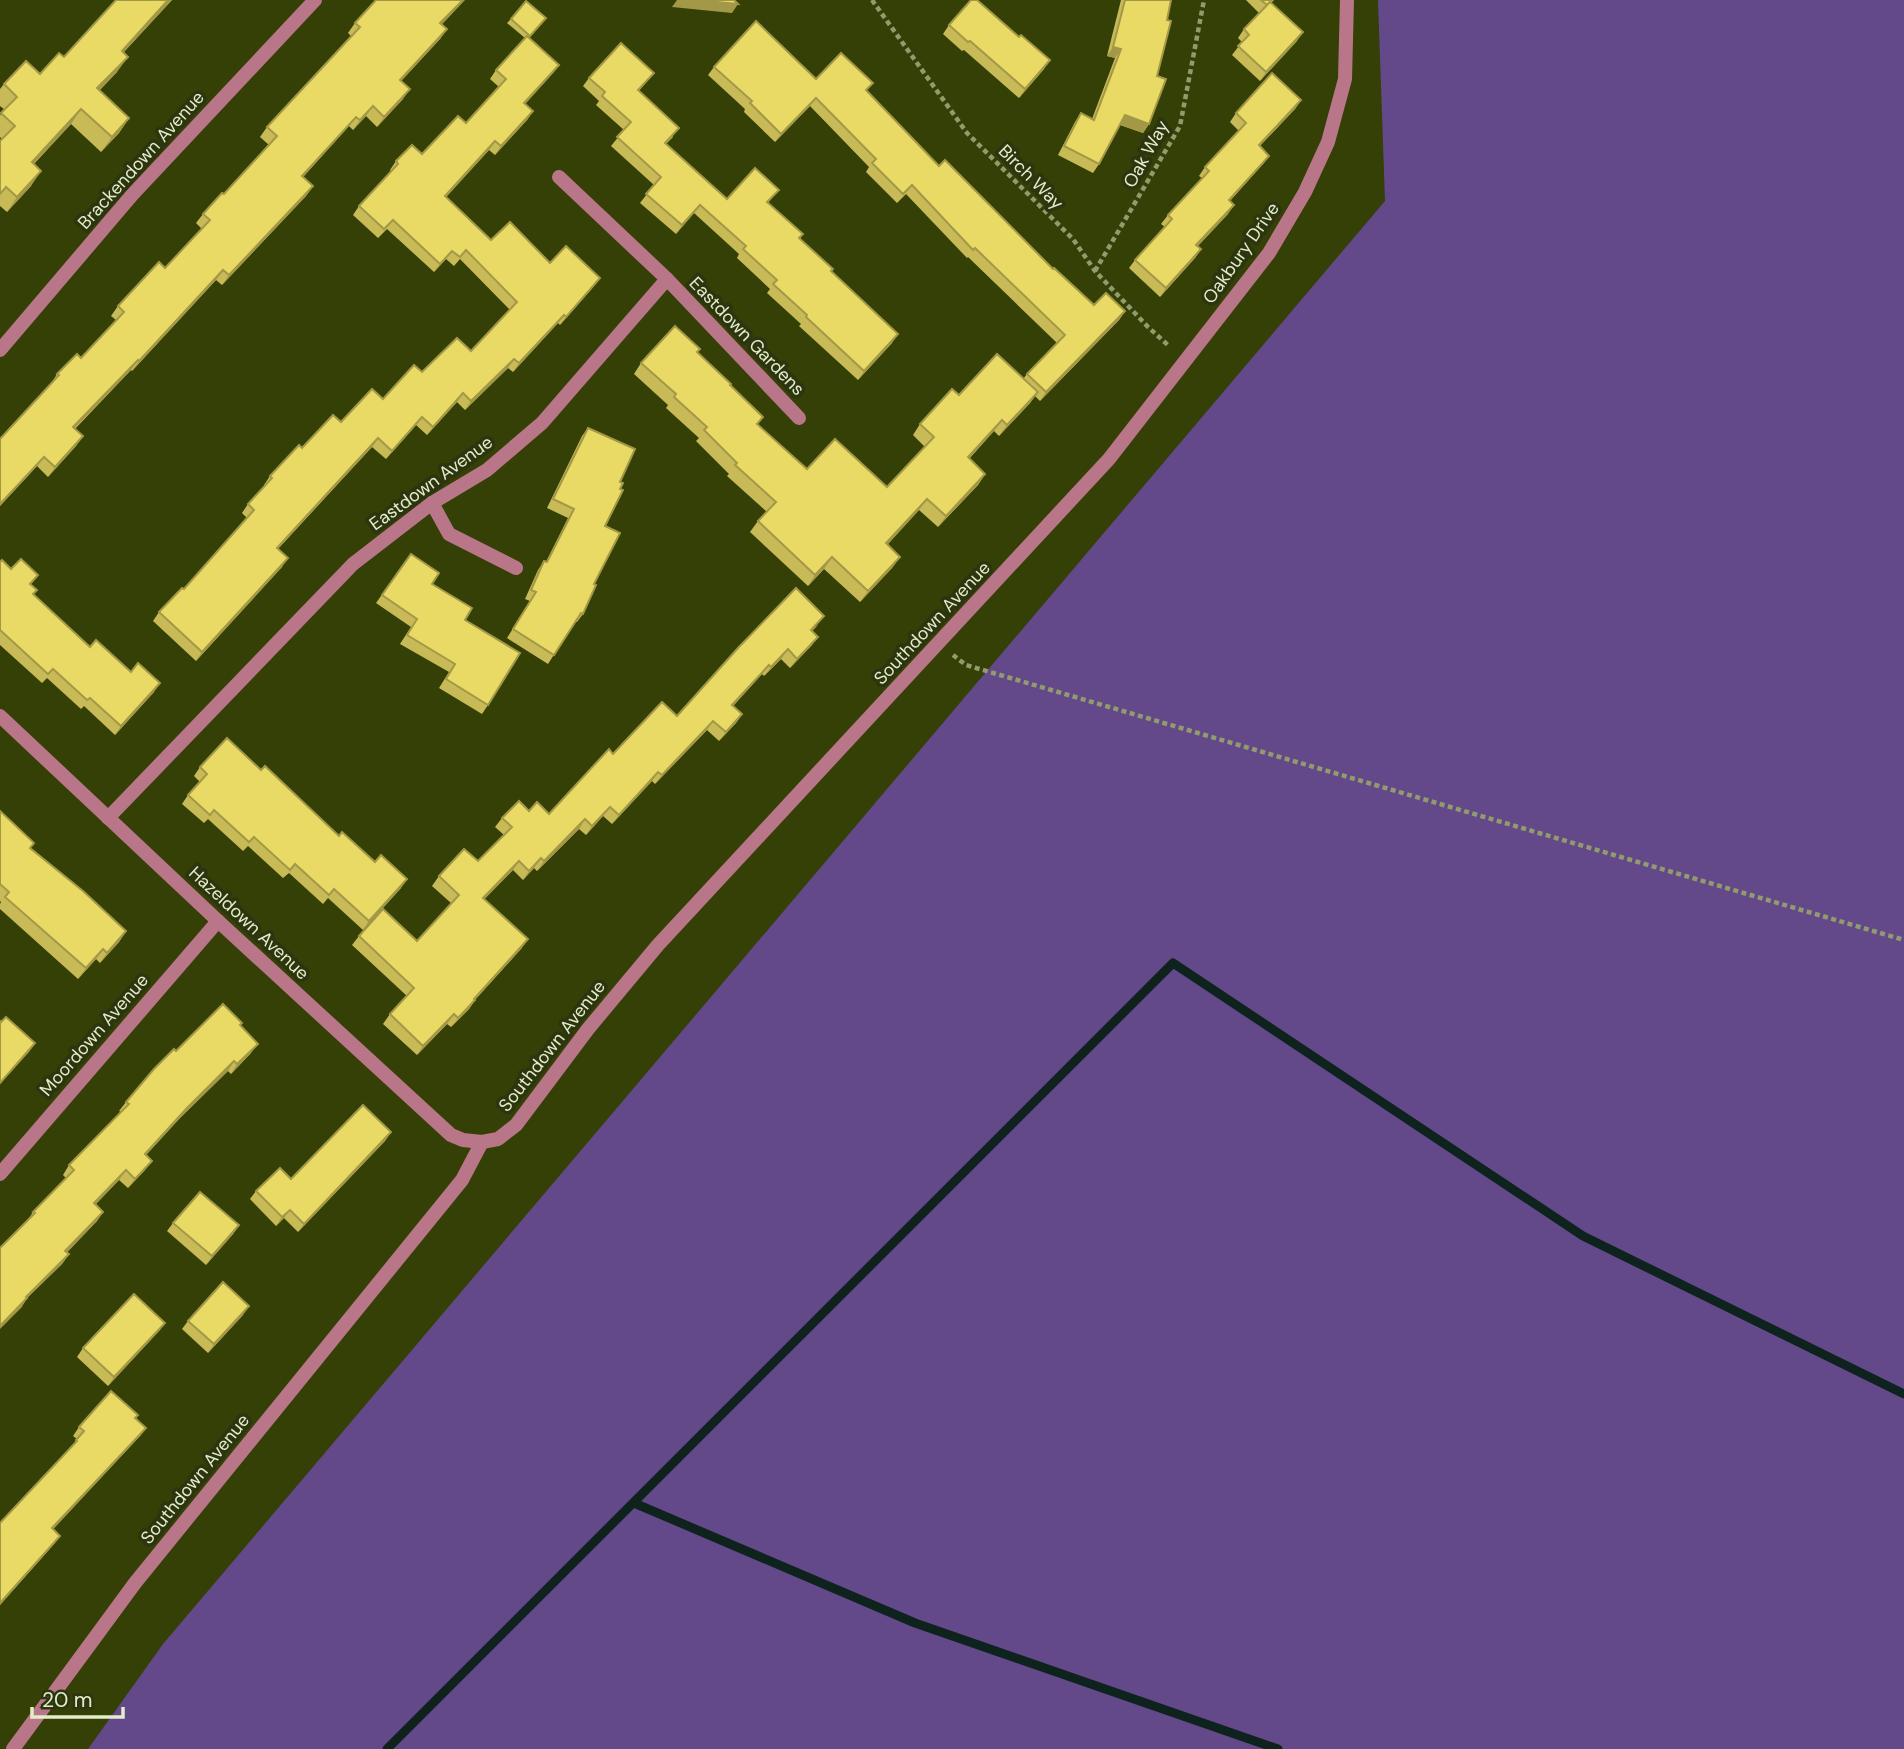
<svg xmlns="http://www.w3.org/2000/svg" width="1904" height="1749" font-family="'DM Sans',sans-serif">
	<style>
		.green { fill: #634989 }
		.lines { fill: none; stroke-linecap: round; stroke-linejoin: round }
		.stream { stroke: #0e221e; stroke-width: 9 }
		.path { stroke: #919c6e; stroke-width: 4.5; stroke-dasharray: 5 3.5; stroke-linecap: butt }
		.street { stroke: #ba7689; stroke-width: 14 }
		.wall { fill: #c8bb57 }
		.shaded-wall { fill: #a39847 }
		.building { fill: #e9d965; stroke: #a39847; stroke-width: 2 }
		.labels { text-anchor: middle; stroke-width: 7; stroke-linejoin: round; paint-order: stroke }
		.street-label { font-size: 18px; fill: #e2edc9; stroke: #2c350f }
	</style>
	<rect width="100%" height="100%" fill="#354007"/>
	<polygon class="green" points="1378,0 1904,0 1904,1749 88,1749 163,1644 1385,201"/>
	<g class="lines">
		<g class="stream">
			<polyline points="634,1503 915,1623 1278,1749"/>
			<polyline points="387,1749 1173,963 1583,1236 1904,1394"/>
		</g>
		<g class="path">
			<polyline points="872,0 967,133 1073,239 1095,271 1148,327 1169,346"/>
			<polyline points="1095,271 1180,126 1204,0"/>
			<polyline points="953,655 966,665 1904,940"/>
		</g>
		<g class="street">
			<polyline points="667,279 799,418"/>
			<polyline points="0,350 132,195 315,0"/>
			<polyline points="432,503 449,534 516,568"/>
			<polyline points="0,716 218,921 451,1135 463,1140 482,1142 498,1139 516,1125 588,1029 658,945 1109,459 1269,253 1305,192 1328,142 1345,79 1347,0"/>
			<polyline points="108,818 353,564 432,503 487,470 542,423 667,279 559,177"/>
			<polyline points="0,1174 218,921"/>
			<polyline points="13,1749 135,1583 462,1180 482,1142"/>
		</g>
	</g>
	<g class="wall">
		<polygon points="116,0 172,0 123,53 117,72 100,90 129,118 119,133 101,152 71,124 34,164 31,186 7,212 0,206 0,141 2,139 0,137 0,115 5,110 0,106 0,89 4,84 40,74 64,57"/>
		<polygon points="1121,0 1171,0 1149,124 1143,133 1120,125 1099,164 1093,173 1058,155 1075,122 1081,113 1092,119 1115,58 1107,56"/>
		<polygon points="1246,0 1274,0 1271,3 1297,41 1260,81 1232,55 1242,42 1238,38 1244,29 1259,13"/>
		<polygon points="511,19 542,22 529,37 559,65 553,73 525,104 533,111 527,120 495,155 489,150 446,197 491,240 550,263 594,286 560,325 558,323 513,372 508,368 465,410 457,402 427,435 416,425 386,459 372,447 278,549 282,567 196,661 153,621 159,612 184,589 247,518 242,513 248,504 265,486 264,485 270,476 302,448 341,422 383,399 422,372 471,351 510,310 460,259 454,266 446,259 434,272 387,229 378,238 353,215 359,206 391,171 390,170 396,161 422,154 466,123 499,87 490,79 496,70 525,38 507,23"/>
		<polygon points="355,23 442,24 447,29 440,39 401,81 403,99 377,127 366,116 353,130 349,126 303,177 313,186 306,196 222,285 216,280 132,371 131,370 75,429 83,436 76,446 48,477 37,466 0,506 0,439 51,384 57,374 81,358 116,320 111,316 118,306 165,268 202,229 196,223 203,214 224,194 269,145 260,137 267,127 351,36 348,33"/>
		<polygon points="949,25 1044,69 1019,98 964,50 962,51 943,34"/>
		<polygon points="714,67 816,79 867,91 939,166 1094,305 1125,311 1119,320 1040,401 1035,396 1030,403 999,436 994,431 969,459 985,474 978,485 938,527 919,510 887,545 900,557 892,568 860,602 824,569 808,586 750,532 758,521 767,512 727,476 729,474 696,441 699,438 666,408 668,405 634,374 641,363 697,353 730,385 758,425 807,469 887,487 925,447 913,435 920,424 959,395 1023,379 1027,374 1057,343 968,257 967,258 906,194 897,203 866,172 869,167 810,106 775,142 744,112 745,109 708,75"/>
		<polygon points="589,78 647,81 639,91 673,137 666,144 727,199 772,198 768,203 803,234 800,238 831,271 892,343 858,380 799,326 801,324 767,293 770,289 737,258 739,254 694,213 676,234 640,203 654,185 611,146 624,130 596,105 599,101 583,86"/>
		<polygon points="1301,100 1295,109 1260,146 1269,156 1263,164 1230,201 1228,214 1198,246 1201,249 1195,258 1160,297 1129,268 1135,260 1165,227 1161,224 1168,215 1202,178 1199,176 1205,167 1239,131 1230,122 1236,113"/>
		<polygon points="588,428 620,482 605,526 594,584 583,614 577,622 575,622 548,664 507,638 530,601 525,599 538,570 544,561 546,562 568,518 547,508 582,436"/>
		<polygon points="411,554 432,584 465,620 488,705 482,714 439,688 449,672 400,644 411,627 376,603"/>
		<polygon points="0,562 11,569 31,584 33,595 90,647 154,692 115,735 84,706 81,709 47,678 42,683 0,645"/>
		<polygon points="818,625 812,631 818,637 811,646 790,668 781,659 764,676 762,674 733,706 742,714 736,723 719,741 707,730 655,784 652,781 612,824 603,816 586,835 579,829 537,871 534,868 523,880 513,870 484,899 528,939 521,949 475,1000 469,1009 451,1027 447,1024 417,1055 383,1024 390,1014 407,996 352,945 359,936 417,941 451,903 432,886 439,876 478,861 504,835 495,827 502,818 529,811 549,814 613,754 677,716"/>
		<polygon points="200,767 261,770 401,888 363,930 328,898 323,904 289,873 283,878 248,846 243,851 208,819 204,823 182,804 188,795 200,782 194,776"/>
		<polygon points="0,811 31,848 126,931 119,942 100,963 96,959 78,979 0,909 0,904 1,902 0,901"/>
		<polygon points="240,1026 251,1053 231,1074 228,1071 180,1118 146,1155 145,1170 128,1188 119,1180 96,1204 103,1212 97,1221 67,1252 69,1254 62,1264 27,1298 21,1308 27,1221 33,1212 66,1178 63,1175 69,1165 121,1112 119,1111 126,1102 176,1051"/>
		<polygon points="391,1132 385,1141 298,1232 284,1218 276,1226 250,1199 256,1191 291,1179"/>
		<polygon points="173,1223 239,1225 233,1234 206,1265 167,1231"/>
		<polygon points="243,1315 208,1353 182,1329 188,1321"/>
		<polygon points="165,1323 159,1331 108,1386 77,1357 83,1348"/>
		<polygon points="136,1418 146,1428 140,1436 53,1529 60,1536 54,1544 0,1605 0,1523 70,1449 77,1439 73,1436 79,1427"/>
	</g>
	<g class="shaded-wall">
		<polygon points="168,0 172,0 111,66 122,51"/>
		<polygon points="463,0 465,0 434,33 440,23"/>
		<polygon points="677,0 696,0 738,4 732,13 672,7"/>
		<polygon points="447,29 440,39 393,90 400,80"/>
		<polygon points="1303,32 1297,41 1260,81 1266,72"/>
		<polygon points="1113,47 1121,49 1115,58 1107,56"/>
		<polygon points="128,57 117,72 87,103 97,88"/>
		<polygon points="1050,60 1044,69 1019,98 1025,89"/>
		<polygon points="559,65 553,73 518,112 524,103"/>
		<polygon points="410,89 403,99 377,127 384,117"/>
		<polygon points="816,98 810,106 775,142 781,134"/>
		<polygon points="1301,100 1295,109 1252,154 1259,145"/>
		<polygon points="373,106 366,116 353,130 360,120"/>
		<polygon points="81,109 71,124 21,177 32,162"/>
		<polygon points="533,111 527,120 495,155 501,146"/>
		<polygon points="1125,115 1149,124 1143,133 1118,124"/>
		<polygon points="356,117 349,126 295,186 302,176"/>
		<polygon points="129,118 119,133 101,152 112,137"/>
		<polygon points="495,141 489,150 439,205 445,196"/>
		<polygon points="1269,156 1263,164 1223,208 1229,200"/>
		<polygon points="41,171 31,186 7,212 17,197"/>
		<polygon points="313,186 306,196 222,285 229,275"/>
		<polygon points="700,205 694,213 676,234 682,225"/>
		<polygon points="1234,205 1228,214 1190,254 1196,245"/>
		<polygon points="1201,249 1195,258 1160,297 1166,288"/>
		<polygon points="452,251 446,259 434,272 440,264"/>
		<polygon points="223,270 216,280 132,371 139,361"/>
		<polygon points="600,278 594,286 560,325 566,317"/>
		<polygon points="1125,311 1119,320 1040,401 1046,392"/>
		<polygon points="564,315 558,323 513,372 519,363"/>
		<polygon points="898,334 892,343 858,380 864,371"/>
		<polygon points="514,359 508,368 465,410 471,401"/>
		<polygon points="138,360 131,370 66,437 73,427"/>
		<polygon points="1038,392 1030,403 999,436 1007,425"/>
		<polygon points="463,393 457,402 427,435 433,427"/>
		<polygon points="422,417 416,425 386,459 392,451"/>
		<polygon points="1002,420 994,431 960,468 968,457"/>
		<polygon points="83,436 76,446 48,477 55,467"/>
		<polygon points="378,438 372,447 270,556 277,548"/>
		<polygon points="44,457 37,466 0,506 0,504"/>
		<polygon points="985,474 978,485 938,527 946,516"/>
		<polygon points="927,499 919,510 878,555 886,543"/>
		<polygon points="832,557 824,569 808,586 815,575"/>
		<polygon points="900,557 892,568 860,602 868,591"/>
		<polygon points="288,558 282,567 196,661 202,652"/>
		<polygon points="818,637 811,646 790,668 797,659"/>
		<polygon points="788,649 781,659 764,676 771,667"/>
		<polygon points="769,665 762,674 726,714 732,705"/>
		<polygon points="160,683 154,692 115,735 121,726"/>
		<polygon points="742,714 736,723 719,741 726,732"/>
		<polygon points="713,721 707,730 655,784 662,775"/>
		<polygon points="658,772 652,781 612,824 619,815"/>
		<polygon points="610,807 603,816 586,835 592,826"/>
		<polygon points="585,819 579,829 537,871 544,861"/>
		<polygon points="541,858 534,868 523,880 529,871"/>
		<polygon points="519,861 513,870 477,907 483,898"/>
		<polygon points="407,879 401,888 363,930 369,921"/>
		<polygon points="126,931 119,942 100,963 107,953"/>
		<polygon points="528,939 521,949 470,1004 475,1000 469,1009 451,1027 474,999"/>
		<polygon points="103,949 96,959 78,979 86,968"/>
		<polygon points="454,1014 447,1024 417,1055 423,1046"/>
		<polygon points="35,1043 29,1052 0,1084 0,1083"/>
		<polygon points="258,1044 251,1053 231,1074 237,1064"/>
		<polygon points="234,1061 228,1071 180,1118 138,1164 145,1154 187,1108"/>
		<polygon points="391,1132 385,1141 298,1232 304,1224"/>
		<polygon points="152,1161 145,1170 128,1188 135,1179"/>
		<polygon points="126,1170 119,1180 88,1212 94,1203"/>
		<polygon points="290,1210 284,1218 276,1226 282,1217"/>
		<polygon points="103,1212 97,1221 59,1261 65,1251"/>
		<polygon points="239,1225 233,1234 206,1265 212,1256"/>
		<polygon points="69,1254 62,1264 19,1306 26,1297"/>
		<polygon points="27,1298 21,1308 0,1329 0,1326"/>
		<polygon points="249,1306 243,1315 208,1353 214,1344"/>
		<polygon points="165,1323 159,1331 108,1386 114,1377"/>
		<polygon points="146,1428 140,1436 46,1537 52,1528"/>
		<polygon points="60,1536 54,1544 0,1605 0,1603"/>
	</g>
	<g class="building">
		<polygon points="116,0 168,0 122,51 128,57 97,88 129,118 112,137 81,109 32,162 41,171 17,197 6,187 0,194 0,141 15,126 1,113 17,97 4,84 26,61 40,74 59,53 64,57"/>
		<polygon points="376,0 463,0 440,23 447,29 400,80 410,89 384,117 373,106 360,120 356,117 302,176 313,186 229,275 223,270 139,361 138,360 73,427 83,436 55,467 44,457 0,504 0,439 59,375 57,374 77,354 81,358 124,312 118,306 159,262 165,268 210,220 203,214 222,193 224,194 277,136 267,127 360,27 355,23"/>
		<polygon points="696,0 734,0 738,4"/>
		<polygon points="971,0 977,0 1019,37 1021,35 1050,60 1025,89 970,41 968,42 949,25"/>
		<polygon points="1125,0 1171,0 1167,20 1171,21 1157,76 1166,79 1149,124 1125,115 1099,164 1064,146 1081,113 1094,120 1121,49 1113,47"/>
		<polygon points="1261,0 1272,0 1267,5"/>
		<polygon points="526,1 546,18 530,36 511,19"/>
		<polygon points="1270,2 1303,32 1266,72 1238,46 1249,35 1244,29"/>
		<polygon points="756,21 816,79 841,53 873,83 866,90 939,166 945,160 1053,269 1054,268 1094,305 1106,293 1125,311 1046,392 1027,374 1065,335 975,248 973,250 912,185 903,194 872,163 876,159 816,98 781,134 750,103 752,101 714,67"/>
		<polygon points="527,36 559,65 524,103 533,111 501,146 495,141 445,196 491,240 510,222 550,263 566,246 600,278 566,317 564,315 519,363 514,359 471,401 463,393 433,427 422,417 392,451 378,438 277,548 288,558 202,652 159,612 182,588 184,589 254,510 248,504 272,478 270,476 299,445 302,448 333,415 341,422 372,389 383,399 414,365 422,372 457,338 471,351 517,302 466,250 460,257 452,251 440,264 393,220 384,229 359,206 398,164 396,161 412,145 422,154 458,116 466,123 506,79 496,70"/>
		<polygon points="621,43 654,73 638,90 679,128 665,143 727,199 755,168 779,190 767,202 803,234 799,238 833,269 831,271 898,334 864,371 806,317 807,315 773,284 777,280 743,249 746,246 700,205 682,225 646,194 661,177 617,137 631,122 602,96 605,92 589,78"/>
		<polygon points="1272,73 1301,100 1259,145 1269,156 1229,200 1234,205 1196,245 1201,249 1166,288 1135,260 1172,219 1168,215 1209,171 1205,167 1246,123 1236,113"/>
		<polygon points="675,326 700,349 697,352 731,384 730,385 763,417 757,424 807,469 835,439 887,487 934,437 920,424 952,389 959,395 997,354 1038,392 1007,425 1002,420 968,457 985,474 946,516 927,499 886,543 900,557 868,591 832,557 815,575 758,521 776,502 735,465 737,463 704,430 707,427 674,397 676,394 641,363"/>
		<polygon points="588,428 635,449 620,482 623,483 620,489 623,490 605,526 620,533 594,584 596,585 583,614 581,613 554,655 513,629 536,592 531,590 544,561 547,562 574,509 553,499"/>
		<polygon points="411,554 439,573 432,584 472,608 465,620 520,653 488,705 446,679 455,664 407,635 417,619 382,595"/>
		<polygon points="21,559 38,575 30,584 37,590 33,594 90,647 96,640 131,672 138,663 160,683 121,726 90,698 87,700 53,669 48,674 0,630 0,562 2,560 11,569"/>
		<polygon points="796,588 824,616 811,630 818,637 797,659 788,649 771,667 769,665 732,705 742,714 726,732 713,721 662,775 658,772 619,815 610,807 592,826 585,819 544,861 541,858 529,871 519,861 483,898 528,939 474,999 475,1000 458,1018 454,1014 423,1046 390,1014 414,988 359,936 383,909 417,941 459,895 439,876 464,849 478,861 512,827 502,818 519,801 529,811 537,802 549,814 609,749 613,754 662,702 677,716 738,648"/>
		<polygon points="227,738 261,770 265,766 339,836 342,832 375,862 381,855 407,879 369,921 334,889 329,895 295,864 290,870 254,837 249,842 214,810 210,815 188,795 207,774 200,767"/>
		<polygon points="0,811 34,843 30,848 83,891 126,931 107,953 103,949 86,968 5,897 9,892 0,884"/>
		<polygon points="223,1004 242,1023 240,1025 258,1044 237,1064 234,1061 187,1108 145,1154 152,1161 135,1179 126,1170 94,1203 103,1212 65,1251 69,1254 26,1297 27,1298 0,1326 0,1248 35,1213 33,1212 74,1170 69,1165 129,1104 126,1102 154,1069 174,1049 176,1051"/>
		<polygon points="6,1017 35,1043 0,1083 0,1021 1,1022"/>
		<polygon points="363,1105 391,1132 304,1224 290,1210 282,1217 256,1191 280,1168 291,1179"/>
		<polygon points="200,1192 239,1225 212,1256 173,1223"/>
		<polygon points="223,1282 249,1306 214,1344 188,1321"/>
		<polygon points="134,1294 165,1323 114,1377 83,1348"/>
		<polygon points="111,1391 138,1415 135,1418 146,1428 52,1528 60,1536 0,1603 0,1523 77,1441 76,1440 84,1431 79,1427"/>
	</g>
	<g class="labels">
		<g class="street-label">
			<text transform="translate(1146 154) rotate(-61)" y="6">Oak Way</text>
			<text transform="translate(141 160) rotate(-48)" y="6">Brackendown Avenue</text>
			<text transform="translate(1031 177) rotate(45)" y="6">Birch Way</text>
			<text transform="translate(1241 253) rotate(-55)" y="6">Oakbury Drive</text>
			<text transform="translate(747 336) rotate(46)" y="6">Eastdown Gardens</text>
			<text transform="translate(431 483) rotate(-36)" y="6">Eastdown Avenue</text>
			<text transform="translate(932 623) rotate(-47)" y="6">Southdown Avenue</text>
			<text transform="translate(249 923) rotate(43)" y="6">Hazeldown Avenue</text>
			<text transform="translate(94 1035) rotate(-49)" y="6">Moordown Avenue</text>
			<text transform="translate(552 1046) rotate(-52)" y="6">Southdown Avenue</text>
			<text transform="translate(195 1479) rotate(-51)" y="6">Southdown Avenue</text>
		</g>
	</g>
	<path d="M32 1707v10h91v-10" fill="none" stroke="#e2edc9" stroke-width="3.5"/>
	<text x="42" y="1707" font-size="21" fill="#e2edc9" stroke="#2c350f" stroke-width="5" paint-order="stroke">20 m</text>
</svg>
